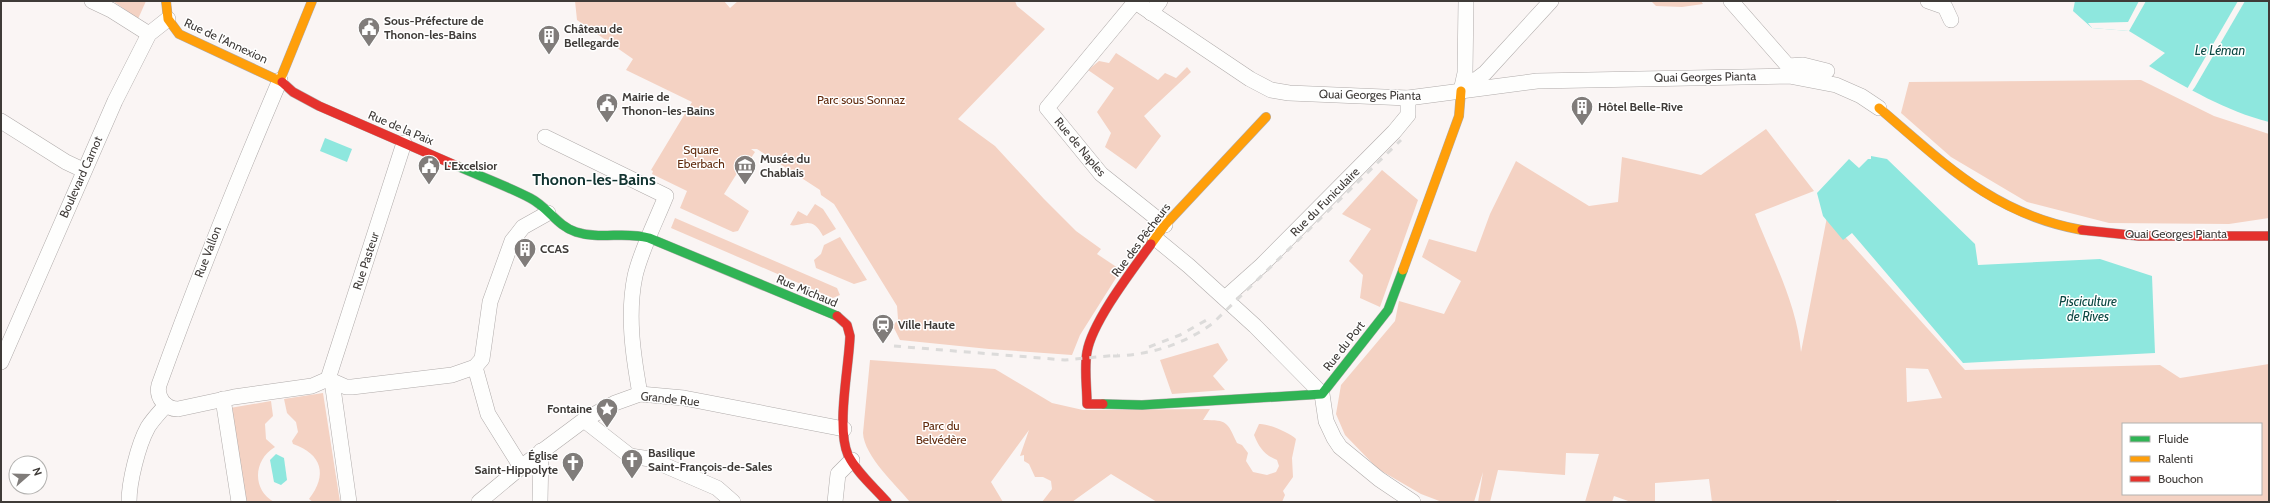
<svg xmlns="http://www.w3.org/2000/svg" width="2270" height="503" font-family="Cabin,sans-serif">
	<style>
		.green { fill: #f4d2c3; fill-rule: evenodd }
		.water { fill: #8ee7de }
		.pier { fill: #faf5f4 }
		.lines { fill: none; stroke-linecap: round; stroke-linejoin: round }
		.street-casing { stroke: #b0abaa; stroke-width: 16 }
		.fast-casing { stroke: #b0abaa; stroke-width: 10 }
		.slow-casing { stroke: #b0abaa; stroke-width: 10 }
		.jam-casing { stroke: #b0abaa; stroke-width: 10 }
		.street { stroke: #fefefd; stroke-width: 15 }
		.fast { stroke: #30b455; stroke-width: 9 }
		.slow { stroke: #ff9f0a; stroke-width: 9 }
		.jam { stroke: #e5322d; stroke-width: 9 }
		.rail { stroke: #dcdbda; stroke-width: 3; stroke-dasharray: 7 7; stroke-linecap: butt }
		.labels { text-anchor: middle; stroke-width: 3; stroke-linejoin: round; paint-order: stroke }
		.poi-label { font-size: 12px; font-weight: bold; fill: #3f3b38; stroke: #fff; text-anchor: start }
		.street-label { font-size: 12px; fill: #3f3b38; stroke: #fff }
		.park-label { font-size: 12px; fill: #612b0d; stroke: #fff }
		.water-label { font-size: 13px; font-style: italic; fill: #0b4742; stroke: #fff }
		.district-label { font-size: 16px; font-weight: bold; fill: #123431; stroke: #fff }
	</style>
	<rect width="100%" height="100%" fill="#faf5f4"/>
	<g class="green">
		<polygon points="113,1 146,1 138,19"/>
		<polygon points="575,1 724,1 730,8 738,1 1015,1 1017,6 1045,29 958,119 995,146 1044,199 1076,231 1101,249 1097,254 1121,270 1080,335 1072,355 989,349 900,340 893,326 898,319 897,306 834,204 821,195 820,190 757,149 751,149 755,152 749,161 746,159 724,194 749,211 738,231 733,232 680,208 687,191 652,174 653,171 651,170 692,102 626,70 633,59 577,20"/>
		<polygon points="1651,1 1701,1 1703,4 1682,7 1656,6"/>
		<polygon points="1116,53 1158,80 1165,73 1176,78 1187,67 1191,72 1144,116 1161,136 1136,169 1105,147 1111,133 1097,112 1114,88 1088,70 1099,61 1109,63"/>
		<polygon points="2141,80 2214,116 2269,134 2269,218 2229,224 2109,223 2027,202 1951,157 1901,113 1909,82"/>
		<path d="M1766,129l48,62 -59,23c17,44 42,90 46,138l26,-135 138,153 195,-5 20,13 89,-14v138h-425l-7,-2 -1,2h-124l-3,-23 -54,4v19h-24l-17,-6 -2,6h-27l14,-48 -33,-1 -1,22 -67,-5 -8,32h-12l5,-30 -9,30h-32l-21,-8 -43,-25 -33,-34 -9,-21 5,-29 54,-64 4,-20 45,13 17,-33 -39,-24 7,-18 47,13 14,-38 26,-53 73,45 29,-4 4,-45 79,18zM1906,368l22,1 14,29 -35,4zM2123,424h138v70h-138z"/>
		<polygon points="1382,170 1418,200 1380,307 1360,298 1363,275 1349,261 1371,229 1342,214"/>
		<path d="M815,204l8,5 13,20 -13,7c-12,-23 -22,-8 -33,-11l8,-14 9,5z"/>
		<polygon points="675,218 837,288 840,295 833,298 671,228"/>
		<polygon points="840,237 867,280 854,284 816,268 814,260 821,254 824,245"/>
		<polygon points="1218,343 1228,360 1213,376 1225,390 1172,394 1160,360"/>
		<path d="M870,360l125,9 57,34 31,7 127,-1 -7,11c25,0 24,2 34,23l5,2 6,8 -2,8 7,11 14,3 9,-3 3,-6 -2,-6c-13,-5 -18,-13 -23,-25l5,-11c8,-1 31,9 37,15l-4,19 1,19 -10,14 2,4 -3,7h-125l-46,-28 -39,28h-30l10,-13 -1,-8 -8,-4h-8l-6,-13 -5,-3v-6l-4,1 9,-26 -38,52 12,20h-93c-14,-17 -46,-46 -47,-69z"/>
		<path d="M323,393l17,109h-27l-4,-3c19,-24 13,-45 -16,-55l-1,-3 6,-9 -2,-10 -9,-9 -3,-14z"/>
		<path d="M271,401l2,15 -8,8 1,15 9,8c-22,13 -23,43 -1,55h-29l-15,-94z"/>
	</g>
	<g class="water">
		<path d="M2075,1h194v121c-43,-11 -82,-34 -120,-56l16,-13 -36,-22 -37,-3 -19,-17z"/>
		<polygon points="325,138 352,149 347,162 320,151"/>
		<polygon points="1871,156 1887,159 1975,244 1978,265 2100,259 2152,276 2155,353 1963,363 1852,233 1843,240 1823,216 1817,193 1849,159 1859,168 1868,159 1871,159"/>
		<polygon points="276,454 284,458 287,480 281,485 274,482 270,460"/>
	</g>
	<g class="pier">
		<polygon points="2139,1 2146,1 2129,31 2092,28 2088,23 2128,22"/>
		<polygon points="2238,1 2245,1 2195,87 2192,91 2187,89"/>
	</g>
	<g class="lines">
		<g class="street-casing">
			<g id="street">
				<polyline points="92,1 111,10 149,34"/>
				<polyline points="1134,1 1250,79 1271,90 1289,93 1408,98 1537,81 1789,76 1836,85 1861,96 1879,108"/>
				<polyline points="1466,1 1465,73 1461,91 1485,73 1551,1"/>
				<polyline points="1731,1 1788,66 1803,65 1827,71"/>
				<polyline points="1928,1 1945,7 1951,20"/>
				<polyline points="1135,2 1047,108 1101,174 1165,225"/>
				<polyline points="1151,13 1160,1"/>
				<path d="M280,80c-43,101 -84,202 -121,305 -3,12 6,24 19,24l56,-12 78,-11 16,-7"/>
				<polyline points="1,121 66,162 83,170"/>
				<path d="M545,137l121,59c-10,25 -25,54 -31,80 -8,39 -2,79 5,118"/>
				<polyline points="1155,238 1189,266 1255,326 1322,394 1326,421 1334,438 1340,447 1379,479 1413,502"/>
				<polyline points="1225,298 1262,265 1394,132 1408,115 1408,98"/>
				<polyline points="1,362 115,101 149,34 168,19"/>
				<polyline points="475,367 488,414 521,467"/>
				<polyline points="328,379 346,387 352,387 452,375 475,367 482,359 490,302 512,241 523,227 548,213"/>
				<polyline points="328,379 404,143"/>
				<polyline points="332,381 349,502"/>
				<polyline points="223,399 239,502"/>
				<polyline points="584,420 630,456 650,459 717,488 733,502"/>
				<path d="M129,502c0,-20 9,-57 19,-75 5,-8 12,-15 18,-22"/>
				<polyline points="479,502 521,467 584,420 615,403 640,394 684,398 844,429"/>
				<polyline points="540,502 541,451"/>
				<polyline points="835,502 838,474 852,460"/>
			</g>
		</g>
		<g class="fast-casing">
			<g id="fast">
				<path d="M457,166c25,11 50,20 73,32 18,9 27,28 46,34 24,8 49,-1 73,6l188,78"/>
				<polyline points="1103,404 1142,405 1322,394 1388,310 1403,270"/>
			</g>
		</g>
		<g class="slow-casing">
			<g id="slow">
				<polyline points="166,1 168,19 179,34 282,82"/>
				<polyline points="280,80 312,1"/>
				<path d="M1879,108c66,56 114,106 203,122"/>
				<polyline points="1151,244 1165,225 1266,117"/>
				<polyline points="1403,270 1459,116 1461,91"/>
			</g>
		</g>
		<g class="jam-casing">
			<g id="jam">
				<polyline points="282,82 293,92 319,106 457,166"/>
				<polyline points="2082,230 2139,236 2269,236"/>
				<path d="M837,316l10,9 3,11c-1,31 -14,91 -2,119 9,18 26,32 39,47"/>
				<path d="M1103,404h-16c0,-17 -3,-36 0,-52 5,-30 46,-83 64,-108"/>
			</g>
		</g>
		<use href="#street" class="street"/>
		<use href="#fast" class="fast"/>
		<use href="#slow" class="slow"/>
		<use href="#jam" class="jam"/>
		<g class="rail">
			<polyline points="894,346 1065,360 1118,355"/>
			<polyline points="1149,347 1180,335 1210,318"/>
			<path d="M1113,356c37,-1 69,-11 99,-32l189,-184"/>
		</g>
	</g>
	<defs>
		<g id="civic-pin" transform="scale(1.15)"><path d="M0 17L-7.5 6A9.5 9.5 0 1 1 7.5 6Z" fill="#807c7a" stroke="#fff"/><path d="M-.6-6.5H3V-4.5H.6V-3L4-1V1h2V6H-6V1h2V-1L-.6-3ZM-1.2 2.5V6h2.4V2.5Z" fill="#fff"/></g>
		<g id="building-pin" transform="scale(1.15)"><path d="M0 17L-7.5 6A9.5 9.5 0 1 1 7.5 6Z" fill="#807c7a" stroke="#fff"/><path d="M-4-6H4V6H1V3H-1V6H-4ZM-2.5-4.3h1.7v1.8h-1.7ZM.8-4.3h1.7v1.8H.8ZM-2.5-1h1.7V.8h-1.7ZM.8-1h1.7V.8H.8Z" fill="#fff"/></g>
		<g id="museum-pin" transform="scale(1.15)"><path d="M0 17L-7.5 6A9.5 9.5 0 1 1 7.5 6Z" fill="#807c7a" stroke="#fff"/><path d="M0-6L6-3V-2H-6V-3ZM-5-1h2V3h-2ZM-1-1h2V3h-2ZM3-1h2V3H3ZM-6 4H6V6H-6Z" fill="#fff"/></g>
		<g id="station-pin" transform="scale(1.15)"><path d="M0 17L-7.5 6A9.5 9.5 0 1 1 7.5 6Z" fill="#807c7a" stroke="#fff"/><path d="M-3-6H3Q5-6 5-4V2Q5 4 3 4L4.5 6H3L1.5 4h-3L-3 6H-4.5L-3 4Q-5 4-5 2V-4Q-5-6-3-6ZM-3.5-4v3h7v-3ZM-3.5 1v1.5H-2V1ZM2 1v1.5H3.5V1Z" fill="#fff"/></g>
		<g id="sight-pin" transform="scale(1.15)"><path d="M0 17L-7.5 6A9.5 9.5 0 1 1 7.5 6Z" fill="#807c7a" stroke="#fff"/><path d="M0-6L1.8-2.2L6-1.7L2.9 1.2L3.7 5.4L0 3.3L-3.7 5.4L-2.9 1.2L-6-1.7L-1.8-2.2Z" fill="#fff"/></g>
		<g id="church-pin" transform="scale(1.15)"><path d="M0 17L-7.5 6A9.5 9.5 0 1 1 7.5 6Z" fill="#807c7a" stroke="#fff"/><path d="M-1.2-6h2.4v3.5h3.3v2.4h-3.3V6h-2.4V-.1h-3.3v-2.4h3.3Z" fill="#fff"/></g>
	</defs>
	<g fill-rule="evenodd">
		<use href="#civic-pin" x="369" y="28"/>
		<use href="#building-pin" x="549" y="36"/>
		<use href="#civic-pin" x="607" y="104"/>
		<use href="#building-pin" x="1582" y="107"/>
		<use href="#civic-pin" x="429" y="166"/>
		<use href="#museum-pin" x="745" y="166"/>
		<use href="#building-pin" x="525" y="249"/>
		<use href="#station-pin" x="883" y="325"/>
		<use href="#sight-pin" x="607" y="409"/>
		<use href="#church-pin" x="632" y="460"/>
		<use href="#church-pin" x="573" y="463"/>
	</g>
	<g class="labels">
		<g class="poi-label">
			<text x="384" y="25">Sous-Préfecture de<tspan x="384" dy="14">Thonon-les-Bains</tspan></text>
			<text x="564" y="33">Château de<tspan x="564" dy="14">Bellegarde</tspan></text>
			<text x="622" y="101">Mairie de<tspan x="622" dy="14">Thonon-les-Bains</tspan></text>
			<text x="1598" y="111">Hôtel Belle-Rive</text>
			<text x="760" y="163">Musée du<tspan x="760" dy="14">Chablais</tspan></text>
			<text x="444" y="170">L'Excelsior</text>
			<text x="540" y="253">CCAS</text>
			<text x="898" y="329">Ville Haute</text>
			<text x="592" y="413" text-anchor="end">Fontaine</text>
			<text x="648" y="457">Basilique<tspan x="648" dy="14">Saint-François-de-Sales</tspan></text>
			<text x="558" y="460" text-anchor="end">Église<tspan x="558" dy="14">Saint-Hippolyte</tspan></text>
		</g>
		<g class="street-label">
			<text transform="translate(226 41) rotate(25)" y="4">Rue de l'Annexion</text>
			<text transform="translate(1705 77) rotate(-1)" y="4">Quai Georges Pianta</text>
			<text transform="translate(1370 95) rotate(1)" y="4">Quai Georges Pianta</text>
			<text transform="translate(401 128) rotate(23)" y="4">Rue de la Paix</text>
			<text transform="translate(1080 147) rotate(50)" y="4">Rue de Naples</text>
			<text transform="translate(81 177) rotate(-66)" y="4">Boulevard Carnot</text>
			<text transform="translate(1325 202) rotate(-45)" y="4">Rue du Funiculaire</text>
			<text x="2176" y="238">Quai Georges Pianta</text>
			<text transform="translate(1141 240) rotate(-53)" y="4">Rue des Pêcheurs</text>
			<text transform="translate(208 252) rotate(-69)" y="4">Rue Vallon</text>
			<text transform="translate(366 261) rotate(-72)" y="4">Rue Pasteur</text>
			<text transform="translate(807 291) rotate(23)" y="4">Rue Michaud</text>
			<text transform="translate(1344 346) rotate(-52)" y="4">Rue du Port</text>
			<text transform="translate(670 399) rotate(6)" y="4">Grande Rue</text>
		</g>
		<g class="park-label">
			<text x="861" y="104">Parc sous Sonnaz</text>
			<text x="701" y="154">Square<tspan x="701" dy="14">Eberbach</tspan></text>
			<text x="941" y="430">Parc du<tspan x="941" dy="14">Belvédère</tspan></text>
		</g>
		<g class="water-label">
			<text x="2220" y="55">Le Léman</text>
			<text x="2088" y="306">Pisciculture<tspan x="2088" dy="15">de Rives</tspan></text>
		</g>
		<g class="district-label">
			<text x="594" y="185">Thonon-les-Bains</text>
		</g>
	</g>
	<rect width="2270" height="503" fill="none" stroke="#3f3b38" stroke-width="4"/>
	<rect x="2122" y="423" width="140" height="72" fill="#ffffff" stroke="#b2b1af"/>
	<rect x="2130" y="436" width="20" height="6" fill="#30b455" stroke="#b2b1af"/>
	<text x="2158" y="443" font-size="12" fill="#3f3b38">Fluide</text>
	<rect x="2130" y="456" width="20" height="6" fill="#ff9f0a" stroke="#b2b1af"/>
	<text x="2158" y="463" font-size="12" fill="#3f3b38">Ralenti</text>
	<rect x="2130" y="476" width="20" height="6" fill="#e5322d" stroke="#b2b1af"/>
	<text x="2158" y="483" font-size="12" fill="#3f3b38">Bouchon</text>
	<g transform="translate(28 475) rotate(70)"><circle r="19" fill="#ffffff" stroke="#b2b1af"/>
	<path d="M0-3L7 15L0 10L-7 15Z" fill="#807c7a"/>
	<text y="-6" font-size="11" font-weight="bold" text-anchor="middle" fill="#3f3b38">N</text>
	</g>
</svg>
